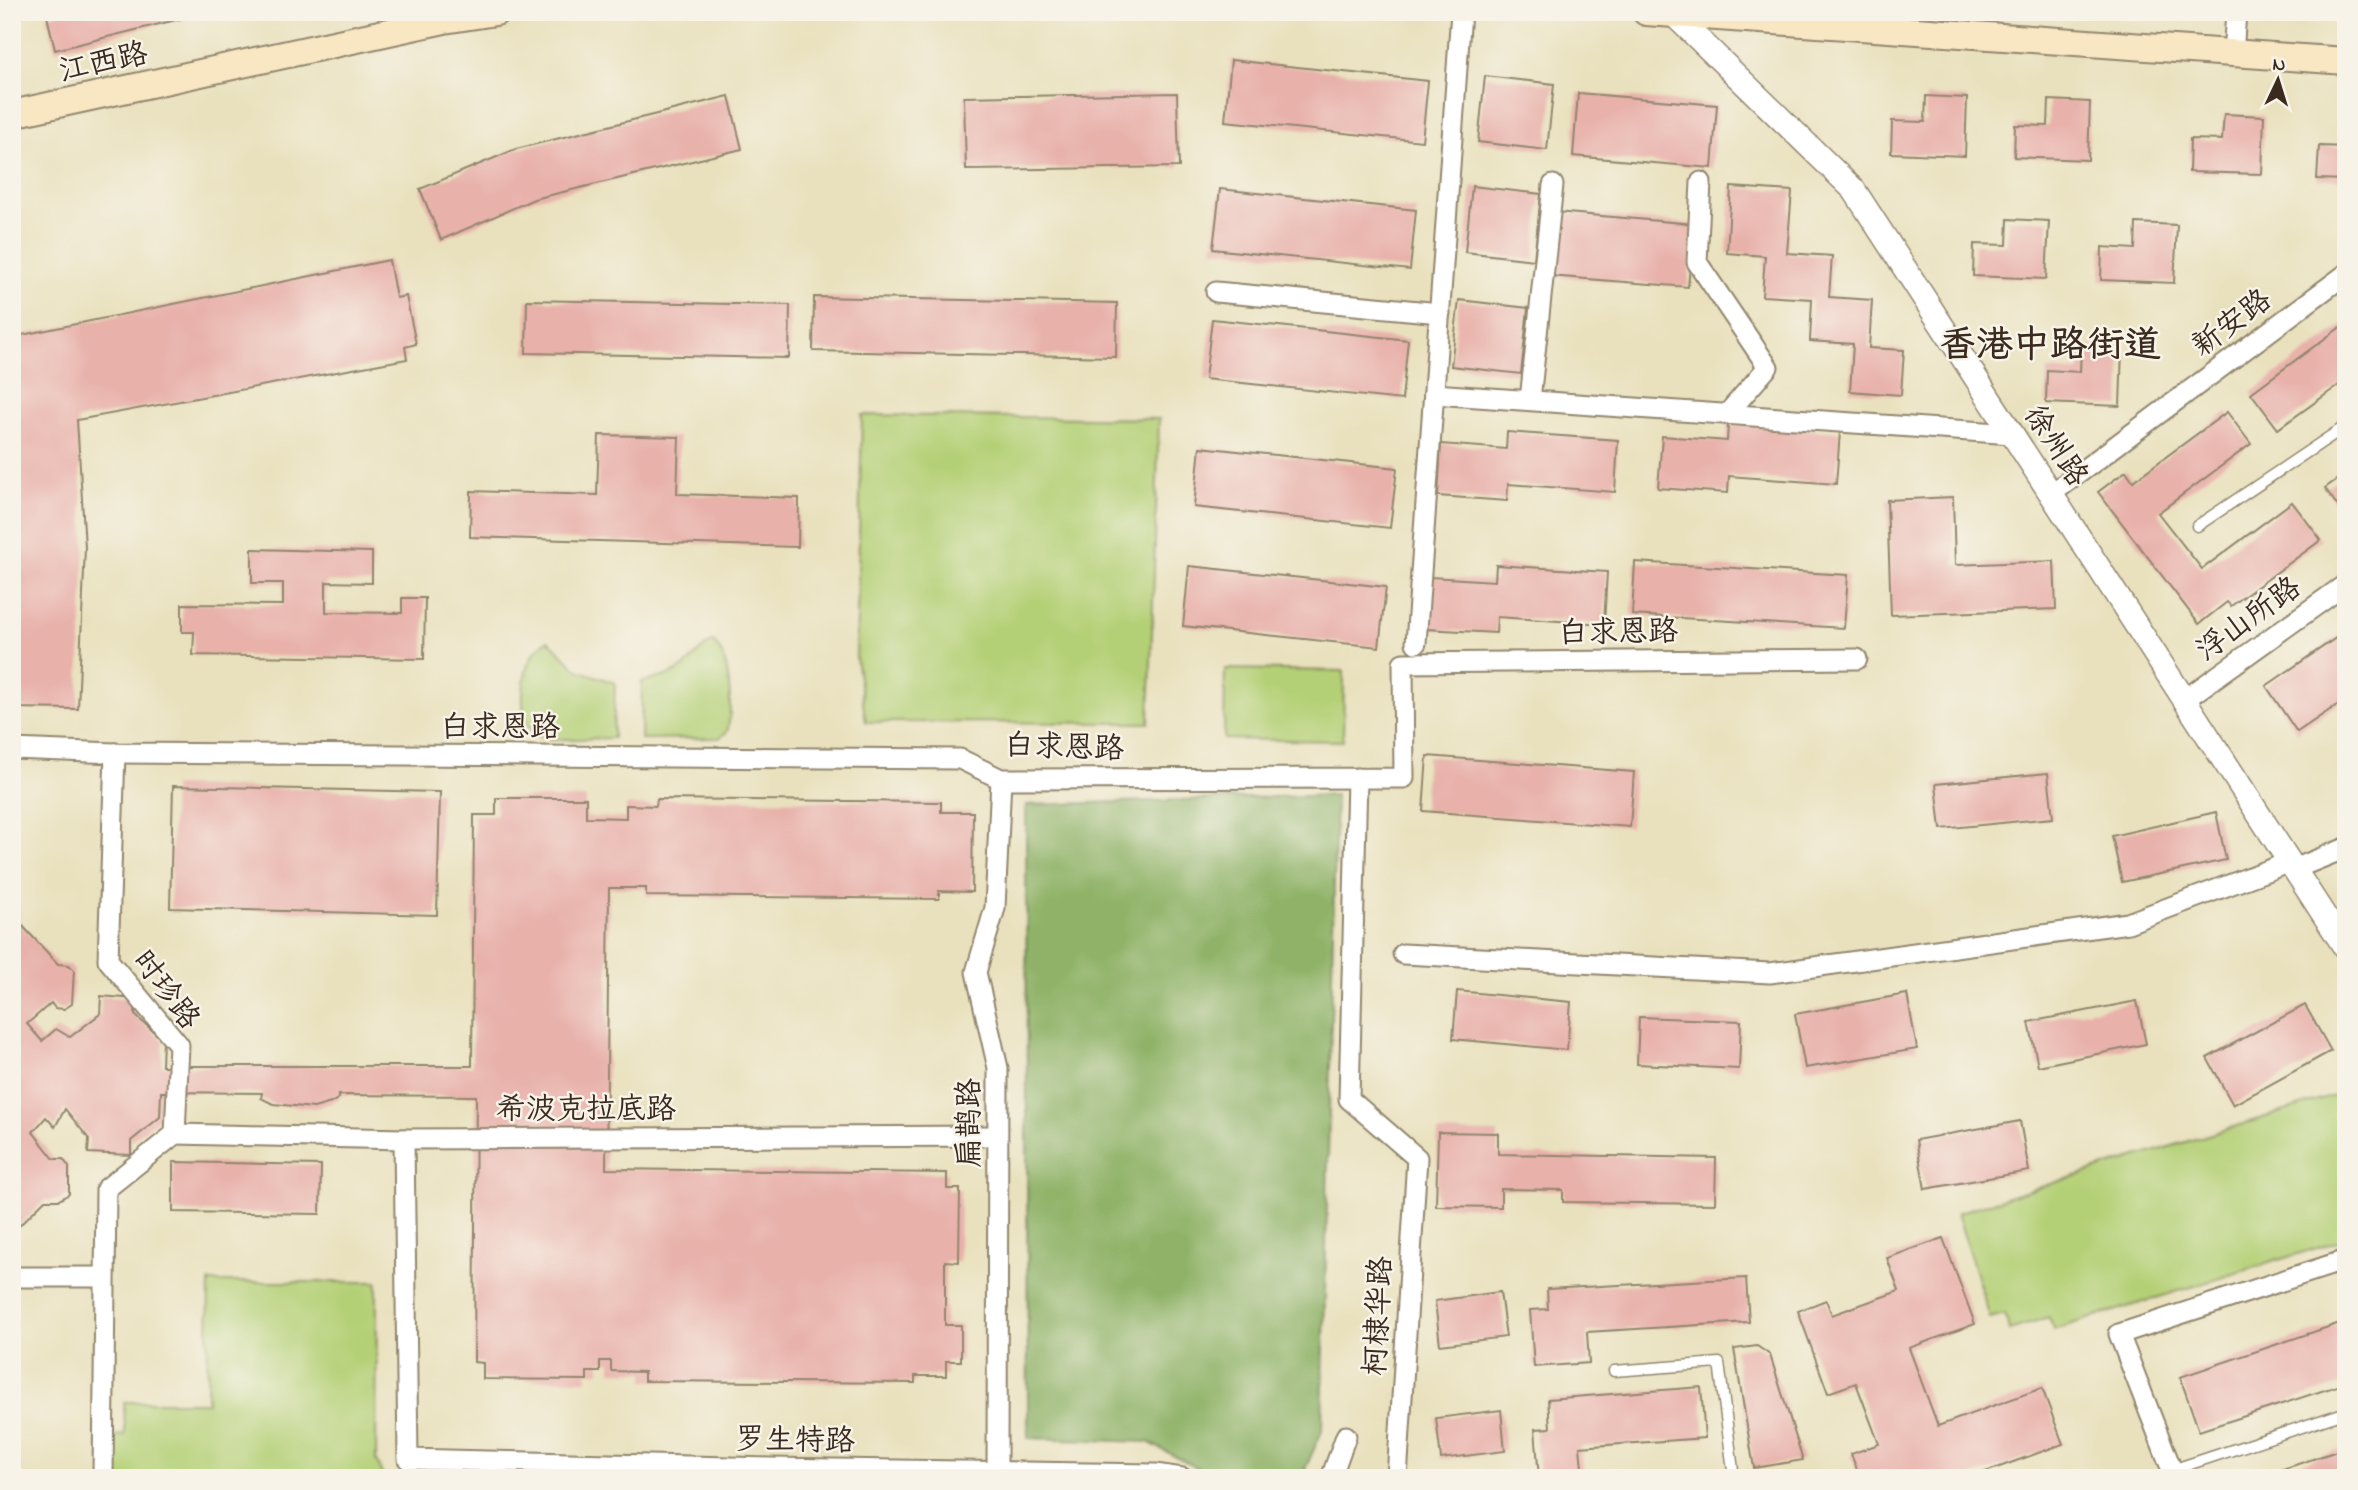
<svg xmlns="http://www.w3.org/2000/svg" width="2358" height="1490" font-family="'Indie Flower','LXGW WenKai TC',sans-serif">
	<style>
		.green { fill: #b4d076; stroke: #787d4a; stroke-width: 2 }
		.forest { fill: #8fb267; stroke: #656e42; stroke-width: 2 }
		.building { fill: #e8b1aa }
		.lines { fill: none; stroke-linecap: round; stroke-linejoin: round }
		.service-casing { stroke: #92866e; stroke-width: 13 }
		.minor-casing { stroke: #92866e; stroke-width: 23 }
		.tertiary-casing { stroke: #92866e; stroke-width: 26 }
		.secondary-casing { stroke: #92866e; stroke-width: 30 }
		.service { stroke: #fff; stroke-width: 10 }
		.minor { stroke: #fff; stroke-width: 19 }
		.tertiary { stroke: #fff; stroke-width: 23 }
		.secondary { stroke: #f9e7c3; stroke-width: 26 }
		.labels { text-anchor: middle; stroke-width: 5; stroke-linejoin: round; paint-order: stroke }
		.street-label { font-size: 30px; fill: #3b2a1e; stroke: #f7f3e8 }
		.district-label { font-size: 37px; font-weight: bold; fill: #3b2a1e; stroke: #f7f3e8 }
	</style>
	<rect width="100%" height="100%" fill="#f7f3e8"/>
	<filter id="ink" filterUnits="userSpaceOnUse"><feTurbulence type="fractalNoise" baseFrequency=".0143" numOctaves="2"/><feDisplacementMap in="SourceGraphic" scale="14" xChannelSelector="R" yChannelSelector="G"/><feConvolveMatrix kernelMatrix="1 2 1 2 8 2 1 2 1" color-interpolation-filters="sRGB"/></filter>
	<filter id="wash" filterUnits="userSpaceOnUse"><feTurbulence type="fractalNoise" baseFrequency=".00686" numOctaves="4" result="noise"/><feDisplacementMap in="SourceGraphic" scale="28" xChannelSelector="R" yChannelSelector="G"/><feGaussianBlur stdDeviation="1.57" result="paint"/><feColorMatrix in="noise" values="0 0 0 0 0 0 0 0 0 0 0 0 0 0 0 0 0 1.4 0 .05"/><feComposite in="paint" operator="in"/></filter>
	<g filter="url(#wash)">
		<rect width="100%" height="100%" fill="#e9e1be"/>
		<g class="green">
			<polygon points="862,415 1159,419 1149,723 866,722 856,658"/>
			<path d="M548,640l30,30 37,13 -2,55c-15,0 -58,3 -71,0 -26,-8 -21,-59 -12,-78 4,-9 10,-14 18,-20z"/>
			<path d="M713,642c18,13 20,70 14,90l-8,6 -78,1 1,-57c14,-3 28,-6 40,-14 12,-7 17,-21 31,-26z"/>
			<polygon points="1225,669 1344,671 1343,741 1224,739"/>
			<polygon points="2346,1092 2346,1239 2053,1330 2049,1317 2010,1330 2004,1314 1990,1318 1957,1213"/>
			<polygon points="209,1282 377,1282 376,1461 384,1478 113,1478 113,1436 125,1435 124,1402 207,1402"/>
		</g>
		<polygon class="forest" points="1336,795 1322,1431 1302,1476 1216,1478 1148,1442 1028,1438 1026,805"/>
		<g id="blocks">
			<g class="building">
				<polygon points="63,12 204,12 204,13 55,50 47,16"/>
				<polygon points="1231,60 1428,81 1422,141 1225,121"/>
				<polygon points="1485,76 1554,84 1547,150 1478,142"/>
				<polygon points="1177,93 1179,167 966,170 964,97"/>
				<polygon points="1578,93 1717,105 1712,168 1573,156"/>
				<polygon points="729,96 742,149 534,199 441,240 420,189 516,149"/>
				<polygon points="1926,96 1967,98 1965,156 1891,153 1892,121 1925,122"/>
				<polygon points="2049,100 2090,102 2088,160 2014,157 2015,125 2048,126"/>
				<polygon points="2224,114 2264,116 2262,174 2189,172 2190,139 2222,140"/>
				<polygon points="2319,146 2346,147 2346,180 2317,179"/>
				<polygon points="1472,186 1541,194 1534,260 1465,252"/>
				<polygon points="1731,187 1792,191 1787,253 1832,256 1829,297 1872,300 1869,348 1904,350 1901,395 1850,391 1853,344 1810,341 1812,299 1762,296 1765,256 1727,253"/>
				<polygon points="1220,189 1416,210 1410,270 1213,249"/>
				<polygon points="1555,212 1694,224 1688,287 1549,276"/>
				<polygon points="2008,219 2049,221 2046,279 1973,276 1974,244 2007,245"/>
				<polygon points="2136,223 2177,225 2174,283 2101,280 2102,247 2135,249"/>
				<polygon points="389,260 396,298 406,296 416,344 405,347 407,359 77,420 85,547 78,709 12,708 12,337"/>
				<polygon points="814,297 1117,303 1116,357 813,351"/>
				<polygon points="527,300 790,305 789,358 526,353"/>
				<polygon points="1459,300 1528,308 1521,374 1451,366"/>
				<polygon points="1212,319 1408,340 1402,400 1205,379"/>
				<polygon points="2346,323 2346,380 2278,429 2251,393"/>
				<polygon points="2081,346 2122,348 2120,406 2046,403 2047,370 2080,372"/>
				<polygon points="2227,412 2251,444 2158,513 2202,569 2292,502 2321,540 2231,606 2227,602 2199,624 2098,492 2126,471 2133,481"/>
				<polygon points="1728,424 1840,432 1836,484 1729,476 1728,493 1658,488 1662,436 1727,441"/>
				<polygon points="1507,432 1618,440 1615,492 1508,484 1507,501 1438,496 1441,444 1506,449"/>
				<polygon points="599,435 679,437 677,494 799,498 798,547 470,537 471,491 597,495"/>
				<polygon points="1200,447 1397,468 1390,528 1194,507"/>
				<polygon points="2346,473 2346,518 2325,488"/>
				<polygon points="1953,497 1955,565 2054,561 2056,609 1891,615 1887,500"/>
				<polygon points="252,549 372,552 372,583 326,582 326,612 402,613 402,598 425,598 424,659 193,655 194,632 182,632 182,604 283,605 283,583 252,583"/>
				<polygon points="1635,562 1848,575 1844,628 1632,615"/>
				<polygon points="1496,565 1607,572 1604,624 1497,617 1496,633 1426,629 1430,577 1495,581"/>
				<polygon points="1189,566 1386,587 1379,647 1183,626"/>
				<polygon points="2346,631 2346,699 2297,732 2266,686"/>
				<polygon points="1427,756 1634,772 1630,827 1423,811"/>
				<polygon points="2048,773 2053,818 1941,829 1936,784"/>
				<polygon points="173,786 440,792 437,915 170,908"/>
				<polygon points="496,798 586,798 586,817 626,818 626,805 656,806 657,799 941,802 941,812 973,812 972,892 939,891 939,899 646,896 646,888 609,888 606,1169 947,1173 947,1189 960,1189 959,1262 945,1261 945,1325 961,1325 961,1361 946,1361 946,1376 915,1376 915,1383 644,1381 644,1372 611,1371 611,1361 600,1361 600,1372 587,1372 587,1380 483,1379 483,1363 474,1362 476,1096 339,1095 339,1098 331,1103 314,1108 273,1104 261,1098 262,1093 161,1092 160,1117 131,1141 131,1155 88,1153 89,1139 65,1109 55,1127 46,1117 33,1132 54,1159 63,1159 69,1167 69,1194 59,1200 45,1200 14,1231 16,1243 12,1246 12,904 19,909 19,922 58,964 69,965 74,970 72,1004 64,1009 55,1008 51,1003 27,1024 42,1041 56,1029 70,1037 100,1014 101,996 136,999 135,1015 163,1040 162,1066 472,1066 474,815 496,815"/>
				<polygon points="2216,812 2226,860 2122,882 2112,836"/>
				<polygon points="1457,991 1571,1002 1567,1050 1453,1039"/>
				<polygon points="1907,994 1917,1049 1805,1068 1795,1014"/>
				<polygon points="2137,1001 2146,1044 2038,1066 2029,1022"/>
				<polygon points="2305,1005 2331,1051 2233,1105 2207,1058"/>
				<polygon points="1639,1017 1741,1021 1739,1069 1637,1064"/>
				<polygon points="2020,1121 2029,1171 1925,1189 1916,1140"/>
				<polygon points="1438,1132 1498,1133 1498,1154 1716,1158 1715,1204 1563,1202 1563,1190 1501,1189 1501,1207 1436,1206"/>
				<polygon points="173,1162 321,1165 320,1214 173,1212"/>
				<polygon points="1943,1238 1975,1324 1909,1348 1938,1426 2042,1388 2063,1444 1969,1478 1860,1478 1851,1454 1879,1444 1856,1383 1828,1393 1798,1311 1826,1300 1832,1315 1899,1291 1887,1258"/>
				<polygon points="1746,1278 1749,1322 1587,1332 1589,1363 1534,1367 1530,1310 1548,1309 1547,1289"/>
				<polygon points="1500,1292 1506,1337 1440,1345 1435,1301"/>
				<polygon points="2346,1321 2346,1383 2199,1431 2180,1377"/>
				<polygon points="1757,1346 1770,1355 1803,1460 1754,1468 1734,1349"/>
				<polygon points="1701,1387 1705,1438 1580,1447 1583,1478 1539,1478 1535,1429 1550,1428 1548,1399"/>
				<polygon points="1501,1410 1505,1451 1441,1459 1436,1418"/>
				<polygon points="2346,1448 2346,1478 2259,1478 2259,1477"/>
			</g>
		</g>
	</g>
	<g filter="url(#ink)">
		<use href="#blocks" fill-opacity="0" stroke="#92866e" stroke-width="2"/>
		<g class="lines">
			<g class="service-casing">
				<g id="service">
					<polyline points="2197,526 2346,426"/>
					<polyline points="1614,1371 1719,1363 1734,1478"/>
					<polyline points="2172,1470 2341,1414"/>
				</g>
			</g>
			<g class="minor-casing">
				<g id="minor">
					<polyline points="2233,55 2236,12"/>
					<polyline points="1701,182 1697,262 1768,367 1727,414"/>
					<polyline points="1216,292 1440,313"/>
					<polyline points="1434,394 2013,434"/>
					<polyline points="1530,400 1553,185"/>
					<polyline points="2051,494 2346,274"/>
					<polyline points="1416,643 1461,12"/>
					<polyline points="2184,700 2346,584"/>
					<polyline points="12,749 115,753 960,759 1001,779 1404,778 1403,663 1857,659"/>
					<polyline points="1357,778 1349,1099 1417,1158 1397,1478"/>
					<polyline points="2294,869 2346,848"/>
					<polyline points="1403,954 1770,973 2128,923 2290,862"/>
					<polyline points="175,1134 404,1139 997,1136"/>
					<polyline points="404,1139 408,1459 770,1468 1155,1474 1182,1478"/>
					<polyline points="12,1277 104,1277"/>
					<polyline points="997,1471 998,1068 976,972 995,908 1001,779"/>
					<polyline points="103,1478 106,1189 175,1134 179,1045 108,960 115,753"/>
					<polyline points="1331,1478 1346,1436"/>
					<polyline points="2175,1478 2119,1334 2346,1260"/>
				</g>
			</g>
			<g class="tertiary-casing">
				<polyline id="tertiary" points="1671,12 1854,190 2346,949"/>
			</g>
			<g class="secondary-casing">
				<g id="secondary">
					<polyline points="1646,12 2346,61"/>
					<polyline points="12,114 444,20 496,12"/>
				</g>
			</g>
			<use href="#service" class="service"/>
			<use href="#minor" class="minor"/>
			<use href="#tertiary" class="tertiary"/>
			<use href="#secondary" class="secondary"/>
		</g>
	</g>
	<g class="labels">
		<g class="street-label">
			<text transform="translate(103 61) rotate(-12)" y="10">江西路</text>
			<text transform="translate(2231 322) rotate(-37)" y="10">新安路</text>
			<text transform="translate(2057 445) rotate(57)" y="10">徐州路</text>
			<text transform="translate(2248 618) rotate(-36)" y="10">浮山所路</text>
			<text transform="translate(1618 631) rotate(-1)" y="10">白求恩路</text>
			<text x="500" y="736">白求恩路</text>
			<text transform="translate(1064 746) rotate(2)" y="10">白求恩路</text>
			<text transform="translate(167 989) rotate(53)" y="10">时珍路</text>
			<text x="586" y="1118">希波克拉底路</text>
			<text transform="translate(968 1123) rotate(-90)" y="10">扁鹊路</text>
			<text transform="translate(1377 1316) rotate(-87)" y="10">柯棣华路</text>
			<text transform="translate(795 1439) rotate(1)" y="10">罗生特路</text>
		</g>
		<g class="district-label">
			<text x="2050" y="356">香港中路街道</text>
		</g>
	</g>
	<rect width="2358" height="1490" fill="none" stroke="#f7f3e8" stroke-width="42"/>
	<g transform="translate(2278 80) rotate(4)" stroke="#f7f3e8" stroke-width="5" paint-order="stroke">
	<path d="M0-5L12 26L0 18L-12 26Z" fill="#3b2a1e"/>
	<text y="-10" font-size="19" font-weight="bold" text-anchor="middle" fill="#3b2a1e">N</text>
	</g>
</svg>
